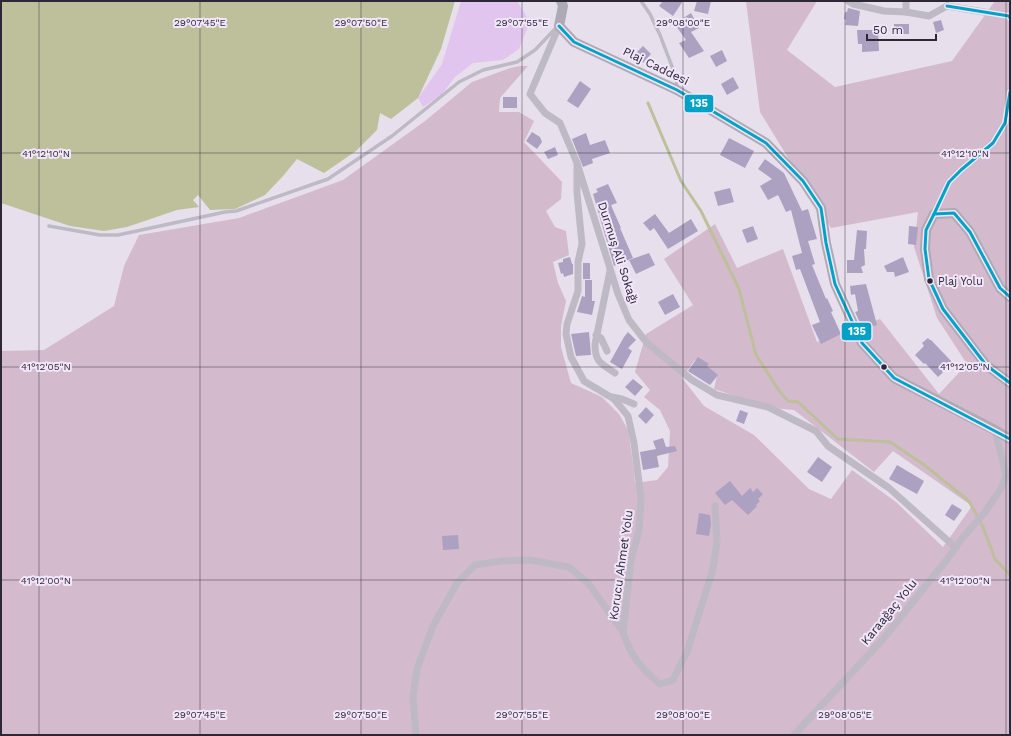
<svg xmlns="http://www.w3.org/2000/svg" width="1011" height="736" font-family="'Work Sans',sans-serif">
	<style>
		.green { fill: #d3bacd; fill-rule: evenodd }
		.sand { fill: #e1c5ee }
		.water { fill: #bebf9b }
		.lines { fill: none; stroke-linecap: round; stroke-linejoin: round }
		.stream { stroke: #bebf9b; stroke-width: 3 }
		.building { fill: #aca1c1 }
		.lane { stroke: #bfb9c6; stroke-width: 3.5 }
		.street { stroke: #bfb9c6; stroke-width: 7 }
		.secondary { stroke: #afa9b6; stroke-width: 10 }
		.bus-1-casing { stroke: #f2e7fa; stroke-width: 6 }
		.bus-1 { stroke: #02a2c6; stroke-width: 3 }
		.ticks { fill: none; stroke: #2d2737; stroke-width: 1; stroke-opacity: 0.45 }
		.bus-dot { fill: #2d2737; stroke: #f2e7fa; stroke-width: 1.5 }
		.labels { text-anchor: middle; stroke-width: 4; stroke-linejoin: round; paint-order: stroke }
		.bus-label { font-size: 11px; fill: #2d2737; stroke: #f2e7fa; text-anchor: start }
		.street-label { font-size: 12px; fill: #2d2737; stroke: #f2e7fa }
		.ticks-label { font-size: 10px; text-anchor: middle; fill: #2d2737; stroke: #f2e7fa; stroke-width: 4; stroke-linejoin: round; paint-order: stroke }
		.line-badge { stroke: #f2e7fa; stroke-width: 1.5 }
		.badge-label { font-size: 11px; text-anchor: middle; font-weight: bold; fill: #fff }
	</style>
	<rect width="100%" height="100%" fill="#e7e0ec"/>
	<path class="green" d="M746,1h71l-30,49 48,37 117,-26 43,-60h15v734h-1009v-384l43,-1 70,-44 10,-40 15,-31 100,-17 104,-38 82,-59 47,-39 38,-14 10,-2h8l-28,32 -1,14h20l15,9 -10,21 38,40 -1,17 -15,12 9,16 11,4 3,24 -16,7 5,21 8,18 -5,25v21l10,36 31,14 17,17 9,16 6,40 1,13 22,-3 11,-13 2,-36 -10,-21 -16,-13 6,-7 -15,-18 11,-38 47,-29 -29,-46 51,-35 22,44 46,-19 34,93 63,-23 59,75 28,-30 -30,-46 -23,-71 4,-35 -87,16 -71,-116zM695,360l22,15 -3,14 58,19 22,2 80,62 19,-21 79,55 -29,41 -47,-45 -44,-32 -21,29 -22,-10 -55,-54 -50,-29 -22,-28z"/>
	<polygon class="sand" points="461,1 517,1 530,22 519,49 503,60 473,63 455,77 442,94 423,107 418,98 442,64"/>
	<polygon class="water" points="1,1 455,1 441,49 418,98 391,119 380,113 377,130 356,151 324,173 297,159 283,176 265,195 235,209 210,210 198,195 193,200 199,207 177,210 127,227 104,231 70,226 1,203"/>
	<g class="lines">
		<polyline class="stream" points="648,103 681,181 701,211 739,289 756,355 780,392 788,401 798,402 838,439 890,442 923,464 969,501 983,527 995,559 1010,575"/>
	</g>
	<g class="building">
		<polygon points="663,1 683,1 673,16 659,6"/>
		<polygon points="697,1 711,1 708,14 694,11"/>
		<polygon points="848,8 860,11 858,26 845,25 846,20 844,19 845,12 847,12"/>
		<polygon points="691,13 699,28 691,32 704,51 689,58 679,43 686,40 676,26 683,22 680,20"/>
		<polygon points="941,20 944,30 936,33 933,22"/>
		<rect x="894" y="24" width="15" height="10"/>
		<polygon points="857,30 878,30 879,51 862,52 862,44 858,44"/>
		<polygon points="643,46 651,54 643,63 634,55"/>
		<polygon points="722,50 727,61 716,67 710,56"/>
		<polygon points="733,77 739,88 727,95 721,84"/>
		<polygon points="580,81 591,89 578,108 567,101"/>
		<rect x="503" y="97" width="14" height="11"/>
		<polygon points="532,132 540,137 542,142 537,149 526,141"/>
		<polygon points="586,133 590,145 605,140 610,153 592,159 593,163 583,167 572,139"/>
		<polygon points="729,138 754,151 745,168 720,155"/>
		<polygon points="555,147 558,155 548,159 544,152"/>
		<polygon points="765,159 784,173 802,211 808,209 817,239 808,241 815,264 812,265 826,299 827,298 833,311 831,312 841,334 821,344 812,325 820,322 800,269 796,270 792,256 802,253 791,210 786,212 778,195 768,200 760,186 772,179 758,169"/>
		<polygon points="608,184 617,203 611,205 621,228 620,228 633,258 614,266 593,194 598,192 596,189"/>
		<polygon points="730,188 734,202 718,206 714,192"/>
		<polygon points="655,214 669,233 691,219 698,231 668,249 654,228 650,231 643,223"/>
		<polygon points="753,226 758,239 747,243 742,230"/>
		<polygon points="909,226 918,227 916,245 908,244"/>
		<polygon points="857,230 867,231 866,249 864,249 865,265 861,267 863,273 847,273 847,260 854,260"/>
		<polygon points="649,253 655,265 636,274 629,260"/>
		<polygon points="570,257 572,264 573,264 573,274 564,277 563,273 561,274 558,263 563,262 563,259"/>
		<polygon points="903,257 909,272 895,277 894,272 887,272 884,266"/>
		<rect x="583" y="263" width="7" height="16"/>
		<polygon points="585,280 592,280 592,301 595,301 592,315 577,312 582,296 585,297"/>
		<polygon points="866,284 877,325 863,329 855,312 858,311 855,294 851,295 850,286"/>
		<polygon points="673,294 680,307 665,315 658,302"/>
		<polygon points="589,332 591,355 576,356 571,334"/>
		<polygon points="628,332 636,340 628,348 632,351 622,369 610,362 624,337"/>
		<polygon points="928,338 930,340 931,340 953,363 938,377 925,363 924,364 915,355 924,346 922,343"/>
		<polygon points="698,357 709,364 707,366 718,375 710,385 688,371"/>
		<polygon points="633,379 643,387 635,396 625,387"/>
		<polygon points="646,407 654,415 646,424 638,416"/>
		<polygon points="740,410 748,413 744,424 736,421"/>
		<polygon points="663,438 666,447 675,446 677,451 657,456 659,467 643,470 640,452 656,449 653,441"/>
		<polygon points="818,457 832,467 822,482 807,472"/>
		<polygon points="897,465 924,481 917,494 889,479"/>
		<polygon points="730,481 742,496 750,488 753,492 757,488 763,494 758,499 760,501 756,505 757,506 748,515 732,500 725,505 715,493"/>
		<polygon points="952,504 962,510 954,521 945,515"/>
		<polygon points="699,513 710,515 711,524 709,536 696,534"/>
		<polygon points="458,535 459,549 443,550 442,536"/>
	</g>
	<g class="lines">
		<g class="lane">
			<polyline points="641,1 650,14 660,35 676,77 677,89"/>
			<polyline points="49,226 100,235 118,235 225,212 236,211 328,179 392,136 459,82 483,70 517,62 535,50 555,29"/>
		</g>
		<g class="street">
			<polyline points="848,1 853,4 884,11 906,12 929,16 947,6"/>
			<polyline points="906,1 906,12"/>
			<polyline points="947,6 1009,16 1010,18"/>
			<polyline points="559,26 530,94 545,113 560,123 577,163 618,294 629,320 647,343 692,380 717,395 768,407 816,431 828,446 889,488 956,548"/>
			<polyline points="934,214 949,182 961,170 993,143 1005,123 1010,92"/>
			<path d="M610,271l-15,73c0,19 6,19 20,29"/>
			<polyline points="596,335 601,338 607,351"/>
			<polyline points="612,397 622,399 634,404"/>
			<path d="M623,632c8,25 18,36 37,52l13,-4 14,-28 26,-83 4,-26 -2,-37"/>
			<polyline points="416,735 413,697 417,669 433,626 457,583 475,565 502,561 530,560 569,567 589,584 623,632 631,560 639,531 641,498 634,443 628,416 614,399 584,381 571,357 566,334 567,324 578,291 578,262 582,244 577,193 577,163"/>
			<polyline points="794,735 884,638 952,553 960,541 985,512 1002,487 1006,475 995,430"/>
		</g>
		<g class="secondary">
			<polyline points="561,1 563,6 559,26 574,42 677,90 766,143 803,181 821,208 826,243 835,284 862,343 894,378 995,430 1010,439"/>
			<polyline points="1010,297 1000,288 970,232 954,213 934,214 926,230 925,249 929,279 943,309 986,365 1010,383"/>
		</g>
		<g class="bus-1-casing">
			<g id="bus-1">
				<polyline points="947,6 1009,16 1010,18"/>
				<polyline points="559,26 574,42 677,90 766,143 803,181 821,208 826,243 835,284 862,343 894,378 1010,439"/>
				<polyline points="934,214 949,182 961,170 993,143 1005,123 1010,92"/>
				<polyline points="1010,297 1000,288 970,232 954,213 934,214 926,230 925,249 929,279 943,309 986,365 1010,383"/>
			</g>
		</g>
		<use href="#bus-1" class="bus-1"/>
	</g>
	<path class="ticks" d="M39,1v734M200,1v734M361,1v734M522,1v734M683,1v734M845,1v734M1006,1v734M1,153h1009M1,367h1009M1,580h1009"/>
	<g class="bus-dot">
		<circle cx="930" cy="281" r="3.5"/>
		<circle cx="884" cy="367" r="3.5"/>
	</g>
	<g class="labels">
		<g class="bus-label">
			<text x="938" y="285">Plaj Yolu</text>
		</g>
		<g class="street-label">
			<text transform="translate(656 66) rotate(26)" y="4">Plaj Caddesi</text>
			<text transform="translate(618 253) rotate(72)" y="4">Durmuş Ali Sokağı</text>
			<text transform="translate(621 565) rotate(-82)" y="4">Korucu Ahmet Yolu</text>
			<text transform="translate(889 612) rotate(-51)" y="4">Karaağaç Yolu</text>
		</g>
	</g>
	<g class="ticks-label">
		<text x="200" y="26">29°07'45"E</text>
		<text x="361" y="26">29°07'50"E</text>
		<text x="522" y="26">29°07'55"E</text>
		<text x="683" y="26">29°08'00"E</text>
		<text x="46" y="157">41°12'10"N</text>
		<text x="965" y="157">41°12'10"N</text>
		<text x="46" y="370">41°12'05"N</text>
		<text x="965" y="370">41°12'05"N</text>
		<text x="46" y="584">41°12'00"N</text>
		<text x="965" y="584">41°12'00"N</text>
		<text x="200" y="718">29°07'45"E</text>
		<text x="361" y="718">29°07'50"E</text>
		<text x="522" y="718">29°07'55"E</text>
		<text x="683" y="718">29°08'00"E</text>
		<text x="845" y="718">29°08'05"E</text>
	</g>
	<g class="line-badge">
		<rect x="684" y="94" width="30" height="19" rx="4" fill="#02a2c6"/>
		<rect x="841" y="322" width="31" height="19" rx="4" fill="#02a2c6"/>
	</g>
	<g class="badge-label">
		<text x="699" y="107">135</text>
		<text x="857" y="335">135</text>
	</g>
	<rect width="1011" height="736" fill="none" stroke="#2d2737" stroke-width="4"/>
	<path d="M867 34v6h69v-6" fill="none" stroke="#2d2737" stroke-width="2"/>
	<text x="873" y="34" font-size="12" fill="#2d2737" stroke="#f2e7fa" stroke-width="3" paint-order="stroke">50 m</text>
</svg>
